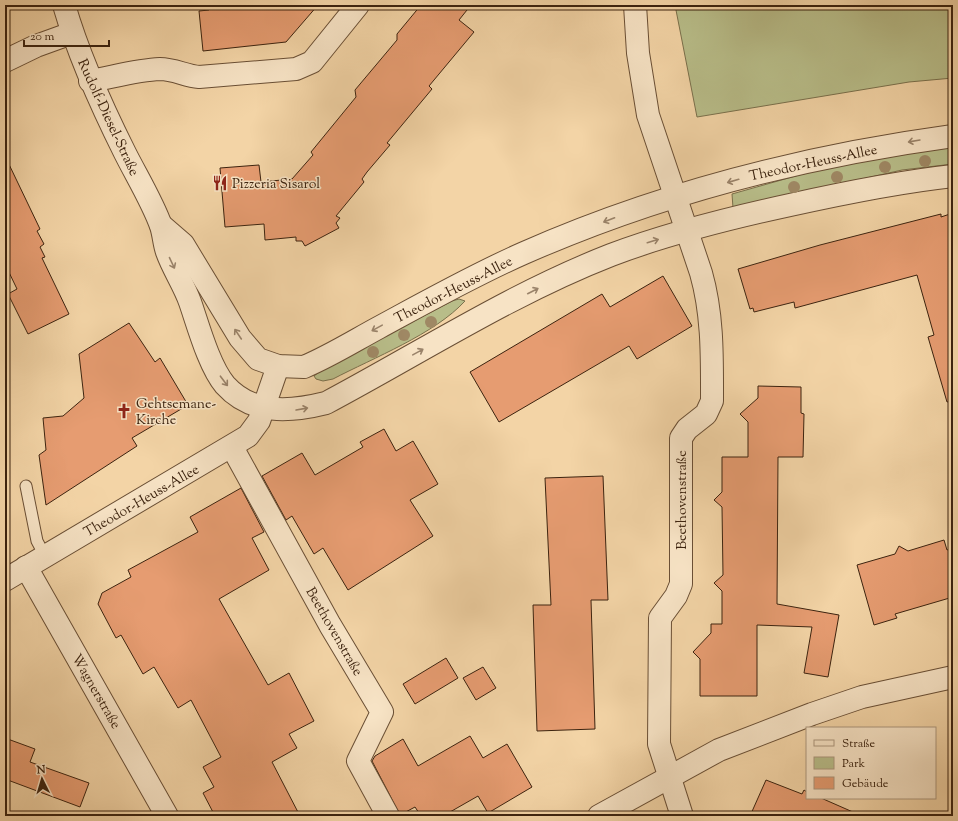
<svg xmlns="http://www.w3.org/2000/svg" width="958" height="821" font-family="'Sorts Mill Goudy',serif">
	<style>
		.green { fill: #b8bd89; stroke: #7a704c }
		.building { fill: #e69c71; stroke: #3c230f }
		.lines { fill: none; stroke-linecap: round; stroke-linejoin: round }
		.lane-casing { stroke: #6a4f35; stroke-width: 13 }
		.street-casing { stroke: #6a4f35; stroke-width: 24 }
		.lane { stroke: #f7e3c5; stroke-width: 11 }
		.street { stroke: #f7e3c5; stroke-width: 22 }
		.tree { fill: #9f8864 }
		.oneway { stroke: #9a836a }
		.labels { text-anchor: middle; stroke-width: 3; stroke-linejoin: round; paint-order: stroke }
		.street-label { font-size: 14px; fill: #3c230f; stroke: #f7e3c5 }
		.poi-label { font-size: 14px; fill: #3c230f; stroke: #f7e3c5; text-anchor: start }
	</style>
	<rect width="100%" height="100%" fill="#f3d4a6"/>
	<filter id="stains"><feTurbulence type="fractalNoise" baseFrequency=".005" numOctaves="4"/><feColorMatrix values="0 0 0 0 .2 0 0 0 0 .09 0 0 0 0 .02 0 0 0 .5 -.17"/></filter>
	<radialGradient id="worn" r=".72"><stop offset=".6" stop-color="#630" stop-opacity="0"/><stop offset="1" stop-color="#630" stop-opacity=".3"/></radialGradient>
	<g class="green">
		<polygon points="675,5 953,5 953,78 909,82 697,117"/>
		<polygon points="951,147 953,164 902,170 733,208 732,194 799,175 867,159"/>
		<path d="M459,299l6,2c-30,33 -92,57 -132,78l-10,2 -7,-2 -2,-3 9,-7 129,-68z"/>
	</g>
	<g class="building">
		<polygon points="209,5 318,5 286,42 203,51 199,11 209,10"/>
		<polygon points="421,5 471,5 459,20 474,32 429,86 432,89 387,143 390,145 367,172 362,179 364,182 336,216 340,218 336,223 339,228 305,246 302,241 296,241 296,237 265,240 264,224 225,227 220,168 259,165 261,182 292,179 313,155 311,152 356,97 355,90 397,40 397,34"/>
		<polygon points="5,156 40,229 37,231 44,244 40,247 45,257 42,258 69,314 28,334 8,294 17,289 5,264"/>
		<polygon points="953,213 953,401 947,402 928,337 934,335 917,275 795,308 794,302 754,312 753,308 750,309 738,269 820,245 941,214 941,217"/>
		<polygon points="663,276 692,326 637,359 629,346 499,422 470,372 602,294 610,307"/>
		<polygon points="129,323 155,362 160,358 188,405 132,438 137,446 46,505 39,455 46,450 43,418 63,416 84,398 79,354"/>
		<polygon points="758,386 801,387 801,413 804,414 803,457 778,457 777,604 839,615 828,677 804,673 812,627 757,625 757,696 700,696 700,659 693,652 711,633 711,624 722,624 722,591 714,583 723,575 722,507 714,500 722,492 722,457 748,457 748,422 740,414 758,398"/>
		<polygon points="384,429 396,451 413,441 438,484 410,500 433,536 348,590 323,548 314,554 292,516 286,520 262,476 302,453 315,475 363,447 360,442"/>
		<polygon points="603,476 608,600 591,600 595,729 537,731 533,605 551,605 545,478"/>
		<polygon points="241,488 264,532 252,538 269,570 219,599 268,685 289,673 314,721 289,734 297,748 272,762 300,816 215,816 203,793 214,787 203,767 221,757 191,700 178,708 154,667 143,674 121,635 116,638 98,604 102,593 131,577 128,570 198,532 190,517"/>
		<polygon points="944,540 947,550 953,548 953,597 895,614 897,618 874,625 857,565 895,554 899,546 908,551"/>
		<polygon points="446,658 458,678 415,704 403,684"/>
		<polygon points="483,667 496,688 476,700 463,678"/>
		<polygon points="470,736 483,758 507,744 532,787 488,813 478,796 443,816 421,816 415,807 400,815 372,761 375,756 403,739 418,766"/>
		<polygon points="5,738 35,749 30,762 89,783 80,807 5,779"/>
		<polygon points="766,780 802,794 804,790 807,792 807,798 821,798 862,816 750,816"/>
	</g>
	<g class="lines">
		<g class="lane-casing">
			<polyline id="lane" points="26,486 37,541 45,556"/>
		</g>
		<g class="street-casing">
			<g id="street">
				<path d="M64,5c15,52 37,100 61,148 11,22 28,50 36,73 3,9 3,18 6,26 6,17 17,33 23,50 8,23 19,64 35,83 27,30 65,27 101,18 94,-50 185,-109 285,-148 58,-22 119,-37 179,-50 54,-12 108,-23 163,-29"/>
				<path d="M635,5l3,48 10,62 53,158c12,42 11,85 11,128l-6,13 -19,15 -6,9v146l-5,12 -16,22 -1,126 23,72"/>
				<polyline points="5,61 36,46 72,33"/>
				<path d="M90,81c23,-4 47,-11 70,-12 14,0 26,7 39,8l97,-8 16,-7 46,-57"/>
				<path d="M161,225l22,19 57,94 18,21 20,7 26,1c26,-11 50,-26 74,-39 48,-26 96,-53 146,-75 136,-60 282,-97 429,-117"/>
				<polyline points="232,447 330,625 382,712 358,761 388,816"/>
				<polyline points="26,567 167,816"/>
				<polyline points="5,580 248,436 259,421 278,366"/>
				<polyline points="599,816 719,750 812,714 862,697 953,677"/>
			</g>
		</g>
		<use href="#lane" class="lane"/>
		<use href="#street" class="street"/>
	</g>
	<g class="tree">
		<circle cx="925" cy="161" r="6"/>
		<circle cx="885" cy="167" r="6"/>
		<circle cx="837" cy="177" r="6"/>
		<circle cx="794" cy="187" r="6"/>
		<circle cx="431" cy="322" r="6"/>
		<circle cx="404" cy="335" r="6"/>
		<circle cx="373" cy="352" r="6"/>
	</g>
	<defs><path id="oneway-shaft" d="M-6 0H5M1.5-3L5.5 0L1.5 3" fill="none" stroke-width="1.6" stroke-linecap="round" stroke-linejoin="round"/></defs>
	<g class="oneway">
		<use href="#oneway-shaft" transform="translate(914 141) rotate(170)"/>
		<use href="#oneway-shaft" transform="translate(733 181) rotate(164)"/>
		<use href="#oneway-shaft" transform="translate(609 220) rotate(159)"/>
		<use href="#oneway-shaft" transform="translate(653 241) rotate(-17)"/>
		<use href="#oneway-shaft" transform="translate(172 263) rotate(65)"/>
		<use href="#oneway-shaft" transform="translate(533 291) rotate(-27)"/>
		<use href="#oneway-shaft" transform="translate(377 328) rotate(151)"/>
		<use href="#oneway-shaft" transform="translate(238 334) rotate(-124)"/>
		<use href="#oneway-shaft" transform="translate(418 352) rotate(-29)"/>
		<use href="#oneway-shaft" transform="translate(224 381) rotate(53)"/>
		<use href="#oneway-shaft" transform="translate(302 409) rotate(-10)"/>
	</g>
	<defs>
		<g id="restaurant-bare" transform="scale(1.2)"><path d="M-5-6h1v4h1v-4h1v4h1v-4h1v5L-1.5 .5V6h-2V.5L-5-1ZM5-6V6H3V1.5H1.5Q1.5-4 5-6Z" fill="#8f2418" stroke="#f7e3c5" stroke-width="2.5" paint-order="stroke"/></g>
		<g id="church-bare" transform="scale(1.2)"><path d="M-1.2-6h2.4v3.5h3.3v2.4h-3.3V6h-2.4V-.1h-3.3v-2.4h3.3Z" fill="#8f2418" stroke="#f7e3c5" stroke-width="2.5" paint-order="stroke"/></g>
	</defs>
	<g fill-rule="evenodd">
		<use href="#restaurant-bare" x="220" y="183"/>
		<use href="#church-bare" x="124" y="411"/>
	</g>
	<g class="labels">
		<g class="street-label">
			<text transform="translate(109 117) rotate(65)" y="5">Rudolf-Diesel-Straße</text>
			<text transform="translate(813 162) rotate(-12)" y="5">Theodor-Heuss-Allee</text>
			<text transform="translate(453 289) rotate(-27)" y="5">Theodor-Heuss-Allee</text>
			<text transform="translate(141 500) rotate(-30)" y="5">Theodor-Heuss-Allee</text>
			<text transform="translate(681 500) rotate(-90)" y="5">Beethovenstraße</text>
			<text transform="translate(335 631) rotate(60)" y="5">Beethovenstraße</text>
			<text transform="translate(97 691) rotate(60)" y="5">Wagnerstraße</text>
		</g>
		<g class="poi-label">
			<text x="232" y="188">Pizzeria Sisarol</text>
			<text x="136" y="408">Gehtsemane-<tspan x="136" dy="16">Kirche</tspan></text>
		</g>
	</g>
	<rect width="958" height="821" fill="none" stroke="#f3d4a6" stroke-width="20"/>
	<rect x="6" y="6" width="946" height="809" fill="none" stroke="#3c230f" stroke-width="2"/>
	<rect x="10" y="10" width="938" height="801" fill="none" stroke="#3c230f"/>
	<rect x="806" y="727" width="130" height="72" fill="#f7e3c5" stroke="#ac967c"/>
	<rect x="814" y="740" width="20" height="6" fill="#f7e3c5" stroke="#ac967c"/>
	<text x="842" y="747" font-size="12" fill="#3c230f">Straße</text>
	<rect x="814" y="757" width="20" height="12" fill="#b8bd89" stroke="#ac967c"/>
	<text x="842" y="767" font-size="12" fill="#3c230f">Park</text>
	<rect x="814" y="777" width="20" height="12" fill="#e69c71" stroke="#ac967c"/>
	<text x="842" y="787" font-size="12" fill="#3c230f">Gebäude</text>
	<g transform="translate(42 779) rotate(355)" stroke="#f7e3c5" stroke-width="3" paint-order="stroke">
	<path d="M0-3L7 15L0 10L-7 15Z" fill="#3c230f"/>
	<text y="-6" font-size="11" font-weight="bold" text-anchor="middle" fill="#3c230f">N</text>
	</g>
	<path d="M24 40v6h85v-6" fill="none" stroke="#3c230f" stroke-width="2"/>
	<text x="30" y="40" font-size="12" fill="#3c230f" stroke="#f7e3c5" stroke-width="3" paint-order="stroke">20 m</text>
	<rect width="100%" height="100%" filter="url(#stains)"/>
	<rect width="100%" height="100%" fill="url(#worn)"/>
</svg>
